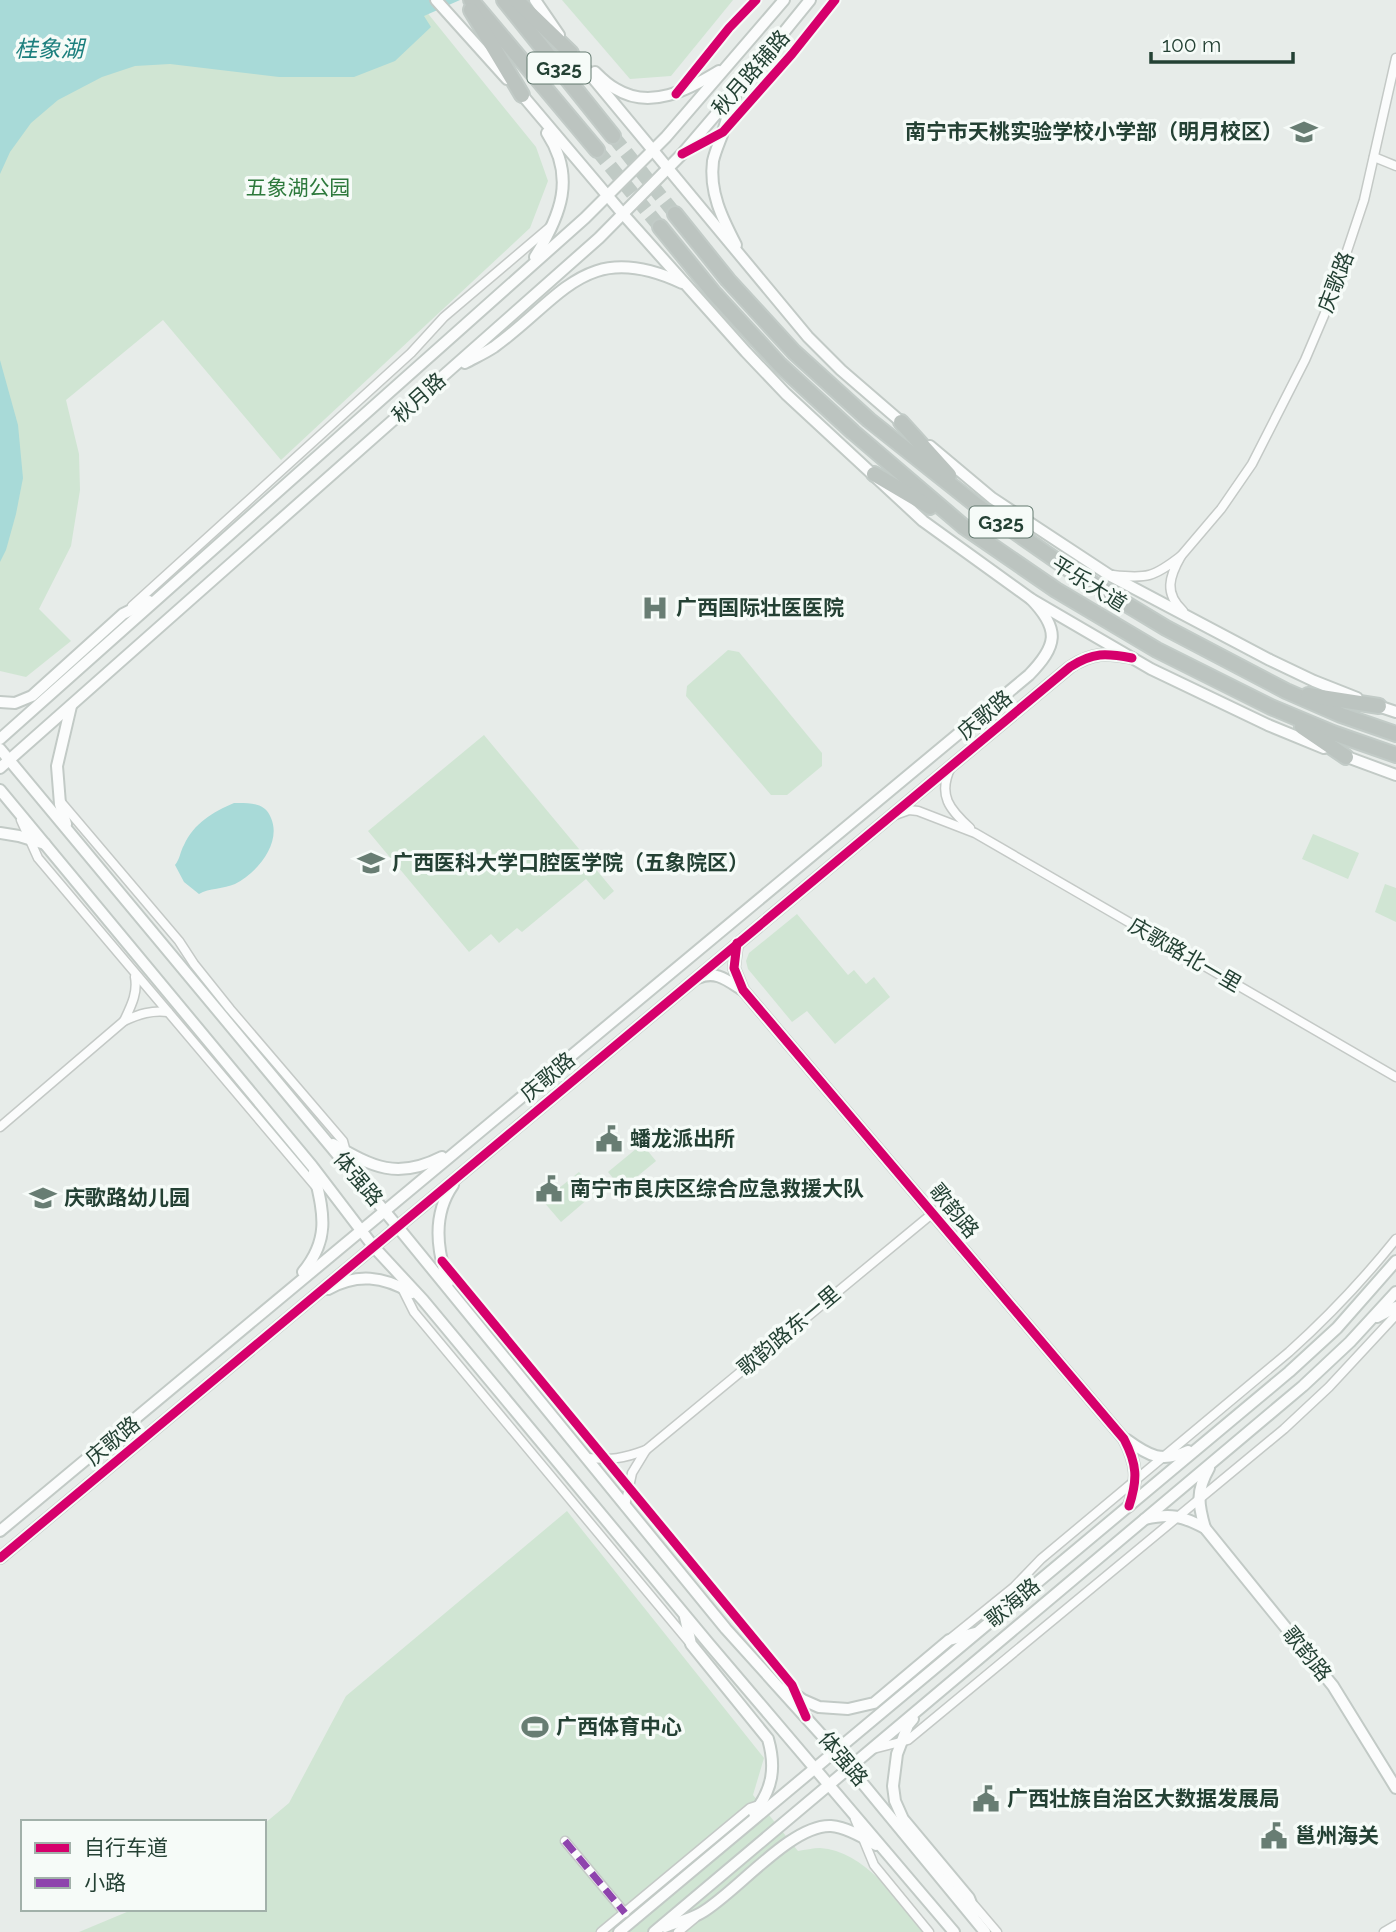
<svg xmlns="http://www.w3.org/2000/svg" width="1396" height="1932" font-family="Raleway,'Noto Sans SC',sans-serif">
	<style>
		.green { fill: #d0e5d3 }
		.water { fill: #a8dad8 }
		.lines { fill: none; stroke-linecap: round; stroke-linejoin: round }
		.highway-tunnel { stroke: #c0cac5; stroke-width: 14; stroke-dasharray: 14 7; stroke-linecap: butt }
		.street-casing { stroke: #c4c9c6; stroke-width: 11 }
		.secondary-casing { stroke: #c2cac6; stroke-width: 14 }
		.highway-casing { stroke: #c2cbc7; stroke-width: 18 }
		.street { stroke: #fbfcfc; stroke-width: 8 }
		.secondary { stroke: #fbfcfc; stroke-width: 10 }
		.highway { stroke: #bcc4c0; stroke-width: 14 }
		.quiet { stroke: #8e44ad; stroke-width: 7; stroke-dasharray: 14 7; stroke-linecap: butt }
		.cycleway-casing { stroke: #f6fbf8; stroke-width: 13 }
		.cycleway { stroke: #d6006c; stroke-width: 9 }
		.labels { text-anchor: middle; stroke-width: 7; stroke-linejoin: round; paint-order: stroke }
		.shield { fill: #f6fbf8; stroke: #63796f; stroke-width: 2 }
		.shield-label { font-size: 19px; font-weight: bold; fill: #244134 }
		.street-label { font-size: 21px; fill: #244134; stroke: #f6fbf8 }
		.poi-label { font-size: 21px; font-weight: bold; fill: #244134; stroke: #f6fbf8; text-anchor: start }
		.park-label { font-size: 21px; fill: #2d793c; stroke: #f6fbf8 }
		.water-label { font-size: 23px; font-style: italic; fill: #1c7f7d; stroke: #f6fbf8 }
	</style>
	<rect width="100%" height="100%" fill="#e7ece9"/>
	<g class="green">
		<polygon points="0,0 417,0 536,147 548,181 530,228 281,460 163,320 66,400 79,454 80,490 71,546 39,609 71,641 26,677 0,671"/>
		<polygon points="562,0 733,0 671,76 630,79"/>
		<polygon points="728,650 739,652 822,753 822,766 787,795 771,795 686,696 687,686"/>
		<polygon points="484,735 614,891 604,900 586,879 522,932 517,928 499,943 491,934 469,952 368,831"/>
		<polygon points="1313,834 1359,853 1348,879 1302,859"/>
		<polygon points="1385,884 1396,888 1396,922 1375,912"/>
		<polygon points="797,914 848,975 854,970 866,984 874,977 890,997 835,1044 807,1011 792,1022 748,969 746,961 749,953"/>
		<polygon points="642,1144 656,1161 622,1189 608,1172"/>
		<polygon points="579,1172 596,1192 561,1222 543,1201"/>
		<path d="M567,1511l197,247 -11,37 45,56c7,-1 15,-3 22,-3 44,2 79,54 106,84h-847l55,-23h130v-85l25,-21 57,-107z"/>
	</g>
	<g class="water">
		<polygon points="0,0 460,0 424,16 431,27 395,61 354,77 279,77 170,64 135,66 102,77 58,100 31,123 10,152 0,174"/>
		<polygon points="0,360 18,425 23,478 16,514 6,550 0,562"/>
		<path d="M234,803c15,0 31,-1 37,15 11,25 -14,55 -36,66 -11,5 -26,4 -36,10l-15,-12 -9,-17c5,-6 5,-13 9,-20 10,-22 29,-33 50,-42z"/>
	</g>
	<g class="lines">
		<g class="highway-tunnel">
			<polyline points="613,136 675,214"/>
			<polyline points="597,150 660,227"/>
		</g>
		<g class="street-casing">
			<g id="street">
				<polyline points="679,91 729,28 756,0"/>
				<polyline points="688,151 723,132 792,54 835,0"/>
				<polyline points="1374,157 1396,166"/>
				<polyline points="1181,556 1221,509 1252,464 1305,360 1331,299 1364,200 1396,58"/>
				<path d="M1113,575c34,4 41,2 68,-19 -12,21 -17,37 2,55"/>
				<polyline points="132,606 411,353 444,317 550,227"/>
				<path d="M951,767c-14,28 -1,43 19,61"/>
				<polyline points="61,802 179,941 194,964 230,1009 343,1141 346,1152"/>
				<polyline points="895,815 909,810 918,811 975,833 1396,1077"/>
				<polyline points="21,820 38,858 317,1188"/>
				<path d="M135,977c3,16 -4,29 -11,44 15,-7 28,-11 44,-9"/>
				<polyline points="0,1127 124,1021"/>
				<polyline points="445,1264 792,1685 797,1696"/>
				<polyline points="401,1286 414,1312 690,1643"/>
				<path d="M587,1458c25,2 35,1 59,-8l287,-237"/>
				<polyline points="625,1506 632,1473 646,1450"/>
				<path d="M951,1638l63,-51 27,-28 248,-207c39,-35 74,-72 107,-113"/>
				<polyline points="873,1749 908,1740 1284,1429 1329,1387 1396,1315"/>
				<polyline points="855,1819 874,1865 929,1932"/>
				<polyline points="565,1841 625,1913"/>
				<polyline points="974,1905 997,1932"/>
				<polyline points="601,1932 750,1808 762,1804"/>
				<polyline points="678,1932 695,1918"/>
				<polyline points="1384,1932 1396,1925"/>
			</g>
		</g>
		<g class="secondary-casing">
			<g id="secondary">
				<polyline points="436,0 507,79"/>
				<polyline points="535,0 559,35"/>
				<polyline points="568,48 808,337 841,370 907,427"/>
				<path d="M595,72c6,6 13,13 21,17 34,21 72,1 103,-18"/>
				<polyline points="518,90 623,214 746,352 786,394 923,521 1031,599 1151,669 1268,725 1324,748"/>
				<path d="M735,98c-6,12 -9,24 -13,37 -3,8 -7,17 -9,26 -4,31 9,57 23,84"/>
				<path d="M535,257c26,-42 41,-80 12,-124"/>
				<path d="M465,363c9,-5 20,-10 29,-16 68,-49 92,-109 188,-64"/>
				<polyline points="930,446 992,498 1109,575 1270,660 1314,681 1357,698"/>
				<polyline points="0,702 15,703 32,696 123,614 149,601"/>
				<polyline points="1372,704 1396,712"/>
				<polyline points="0,739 585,218 666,137 784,0"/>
				<polyline points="0,749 397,1226 726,1629 836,1751 985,1932"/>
				<polyline points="1339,754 1396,775"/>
				<polyline points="0,768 599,238 682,154 741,85 810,0"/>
				<polyline points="0,790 312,1166 373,1246 423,1300 709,1644 954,1932"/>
				<polyline points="66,824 60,804 57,766 71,706"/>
				<polyline points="0,833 19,836 45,844"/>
				<path d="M737,944l-3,24 9,22 381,449c13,25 14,40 5,67"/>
				<path d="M698,978c17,-8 29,2 43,11"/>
				<path d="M333,1144c40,23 64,36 109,13"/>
				<path d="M303,1272c28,-34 20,-60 11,-100"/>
				<path d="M448,1283c-11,-33 -16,-68 5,-98"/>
				<path d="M328,1289c29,-16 55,-13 84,4"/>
				<polyline points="1377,1317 1396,1307"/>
				<path d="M1127,1440c22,16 35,23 61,11"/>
				<path d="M1145,1519c26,-6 37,-3 60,9l128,158 63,102"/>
				<path d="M1205,1528c-7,-24 -9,-37 4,-60"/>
				<path d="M0,1531l1029,-856c28,-29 32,-45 2,-76"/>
				<path d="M0,1558l1070,-891c23,-15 36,-14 62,-9"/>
				<path d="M685,1617l6,27 77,95c8,28 5,50 -14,74"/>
				<polyline points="786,1688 803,1700 819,1707 848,1709 874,1703 949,1640 975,1633"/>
				<polyline points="913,1719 908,1725 897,1754 893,1786 895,1801 903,1819 969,1898 975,1913"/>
				<path d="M665,1927c12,-5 26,-8 36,-14 35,-20 90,-89 130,-87 15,1 32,11 45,19"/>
				<polyline points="619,1932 1289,1372 1337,1328 1396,1261"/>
				<polyline points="654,1932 1303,1386 1350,1342 1396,1292"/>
			</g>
		</g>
		<g class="highway-casing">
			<g id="highway">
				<polyline points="471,0 597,150"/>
				<polyline points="504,0 613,136"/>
				<polyline points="516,0 571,53"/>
				<polyline points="471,10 522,95"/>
				<polyline points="675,214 728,280 794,352 869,420 975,504 1070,570 1166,628 1286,691 1341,715 1396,734"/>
				<polyline points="660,227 713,292 780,365 853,432 963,526 1056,590 1157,650 1271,707 1333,733 1396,755"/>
				<polyline points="901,422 949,475"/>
				<polyline points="874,474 930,507"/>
				<polyline points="1308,695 1379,706"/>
				<polyline points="1302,727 1346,757"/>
			</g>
		</g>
		<use href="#street" class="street"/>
		<use href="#secondary" class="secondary"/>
		<use href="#highway" class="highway"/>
		<polyline class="quiet" points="565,1841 625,1913"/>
		<g class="cycleway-casing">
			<g id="cycleway">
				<polyline points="676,94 729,28 756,0"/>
				<polyline points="682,154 723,132 792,54 835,0"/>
				<path d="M737,943l-3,25 9,22 381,449c13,25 14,40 5,67"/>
				<polyline points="442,1261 792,1685 806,1717"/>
				<path d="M0,1558l1070,-891c23,-15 36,-14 62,-9"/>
			</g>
		</g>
		<use href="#cycleway" class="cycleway"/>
	</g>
	<defs>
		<g id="school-bare" transform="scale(2.1)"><path d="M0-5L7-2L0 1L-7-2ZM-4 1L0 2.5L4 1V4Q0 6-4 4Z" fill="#687d73" stroke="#f6fbf8" stroke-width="2.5" paint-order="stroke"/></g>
		<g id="hospital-bare" transform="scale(2.1)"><path d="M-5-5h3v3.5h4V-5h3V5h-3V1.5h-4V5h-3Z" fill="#687d73" stroke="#f6fbf8" stroke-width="2.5" paint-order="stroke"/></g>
		<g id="university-bare" transform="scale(2.1)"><path d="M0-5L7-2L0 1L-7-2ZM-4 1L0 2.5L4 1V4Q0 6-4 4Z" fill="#687d73" stroke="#f6fbf8" stroke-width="2.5" paint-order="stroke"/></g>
		<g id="civic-bare" transform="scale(2.1)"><path d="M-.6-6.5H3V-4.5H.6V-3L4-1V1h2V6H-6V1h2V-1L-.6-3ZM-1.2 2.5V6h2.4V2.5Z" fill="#687d73" stroke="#f6fbf8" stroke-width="2.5" paint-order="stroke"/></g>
		<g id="stadium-bare" transform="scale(2.1)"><path d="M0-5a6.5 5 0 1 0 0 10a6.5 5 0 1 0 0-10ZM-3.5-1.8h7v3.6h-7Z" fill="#687d73" stroke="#f6fbf8" stroke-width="2.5" paint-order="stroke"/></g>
	</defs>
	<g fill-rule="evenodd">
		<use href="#school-bare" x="1304" y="132"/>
		<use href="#hospital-bare" x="655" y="608"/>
		<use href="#university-bare" x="371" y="863"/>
		<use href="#civic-bare" x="609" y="1139"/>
		<use href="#civic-bare" x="549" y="1189"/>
		<use href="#school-bare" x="43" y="1198"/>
		<use href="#stadium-bare" x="535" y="1727"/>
		<use href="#civic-bare" x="986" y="1799"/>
		<use href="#civic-bare" x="1274" y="1836"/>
	</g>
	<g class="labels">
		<g class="shield">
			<rect x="527.5" y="52.5" width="63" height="31" rx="5"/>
			<rect x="969.5" y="506.5" width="63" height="31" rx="5"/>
		</g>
		<g class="shield-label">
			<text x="559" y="75">G325</text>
			<text x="1001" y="529">G325</text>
		</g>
		<g class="street-label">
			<text transform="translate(751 73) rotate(-49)" y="7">秋月路辅路</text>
			<text transform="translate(1336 282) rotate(-69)" y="7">庆歌路</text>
			<text transform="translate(419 398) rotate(-42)" y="7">秋月路</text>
			<text transform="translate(1089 584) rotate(32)" y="7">平乐大道</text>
			<text transform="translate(985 715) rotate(-40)" y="7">庆歌路</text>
			<text transform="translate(1185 955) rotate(30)" y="7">庆歌路北一里</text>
			<text transform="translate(548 1077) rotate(-40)" y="7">庆歌路</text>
			<text transform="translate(358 1179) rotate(50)" y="7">体强路</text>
			<text transform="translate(954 1211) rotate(50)" y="7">歌韵路</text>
			<text transform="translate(789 1331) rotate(-40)" y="7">歌韵路东一里</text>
			<text transform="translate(113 1441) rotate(-40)" y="7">庆歌路</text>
			<text transform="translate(1013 1603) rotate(-40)" y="7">歌海路</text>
			<text transform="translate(1307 1654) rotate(51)" y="7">歌韵路</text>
			<text transform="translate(843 1759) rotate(50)" y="7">体强路</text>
		</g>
		<g class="poi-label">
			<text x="1283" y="139" text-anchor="end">南宁市天桃实验学校小学部（明月校区）</text>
			<text x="676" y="615">广西国际壮医医院</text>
			<text x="392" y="870">广西医科大学口腔医学院（五象院区）</text>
			<text x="630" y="1146">蟠龙派出所</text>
			<text x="570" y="1196">南宁市良庆区综合应急救援大队</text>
			<text x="64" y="1205">庆歌路幼儿园</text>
			<text x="556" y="1734">广西体育中心</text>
			<text x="1007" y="1806">广西壮族自治区大数据发展局</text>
			<text x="1295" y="1843">邕州海关</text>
		</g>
		<g class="park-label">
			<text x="298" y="195">五象湖公园</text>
		</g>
		<g class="water-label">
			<text x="49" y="57">桂象湖</text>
		</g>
	</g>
	<rect x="21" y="1820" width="245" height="91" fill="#f6fbf8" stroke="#a2b1aa" stroke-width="2"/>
	<rect x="35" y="1843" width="35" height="10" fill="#d6006c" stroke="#a2b1aa" stroke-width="2"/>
	<text x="84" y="1855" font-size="21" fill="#244134">自行车道</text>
	<rect x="35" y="1878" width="35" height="10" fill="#8e44ad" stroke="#a2b1aa" stroke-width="2"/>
	<text x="84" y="1890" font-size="21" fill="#244134">小路</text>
	<path d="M1151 52v10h142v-10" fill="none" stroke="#244134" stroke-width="3.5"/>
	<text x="1162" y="52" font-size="21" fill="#244134" stroke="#f6fbf8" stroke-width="5" paint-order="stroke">100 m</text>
</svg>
